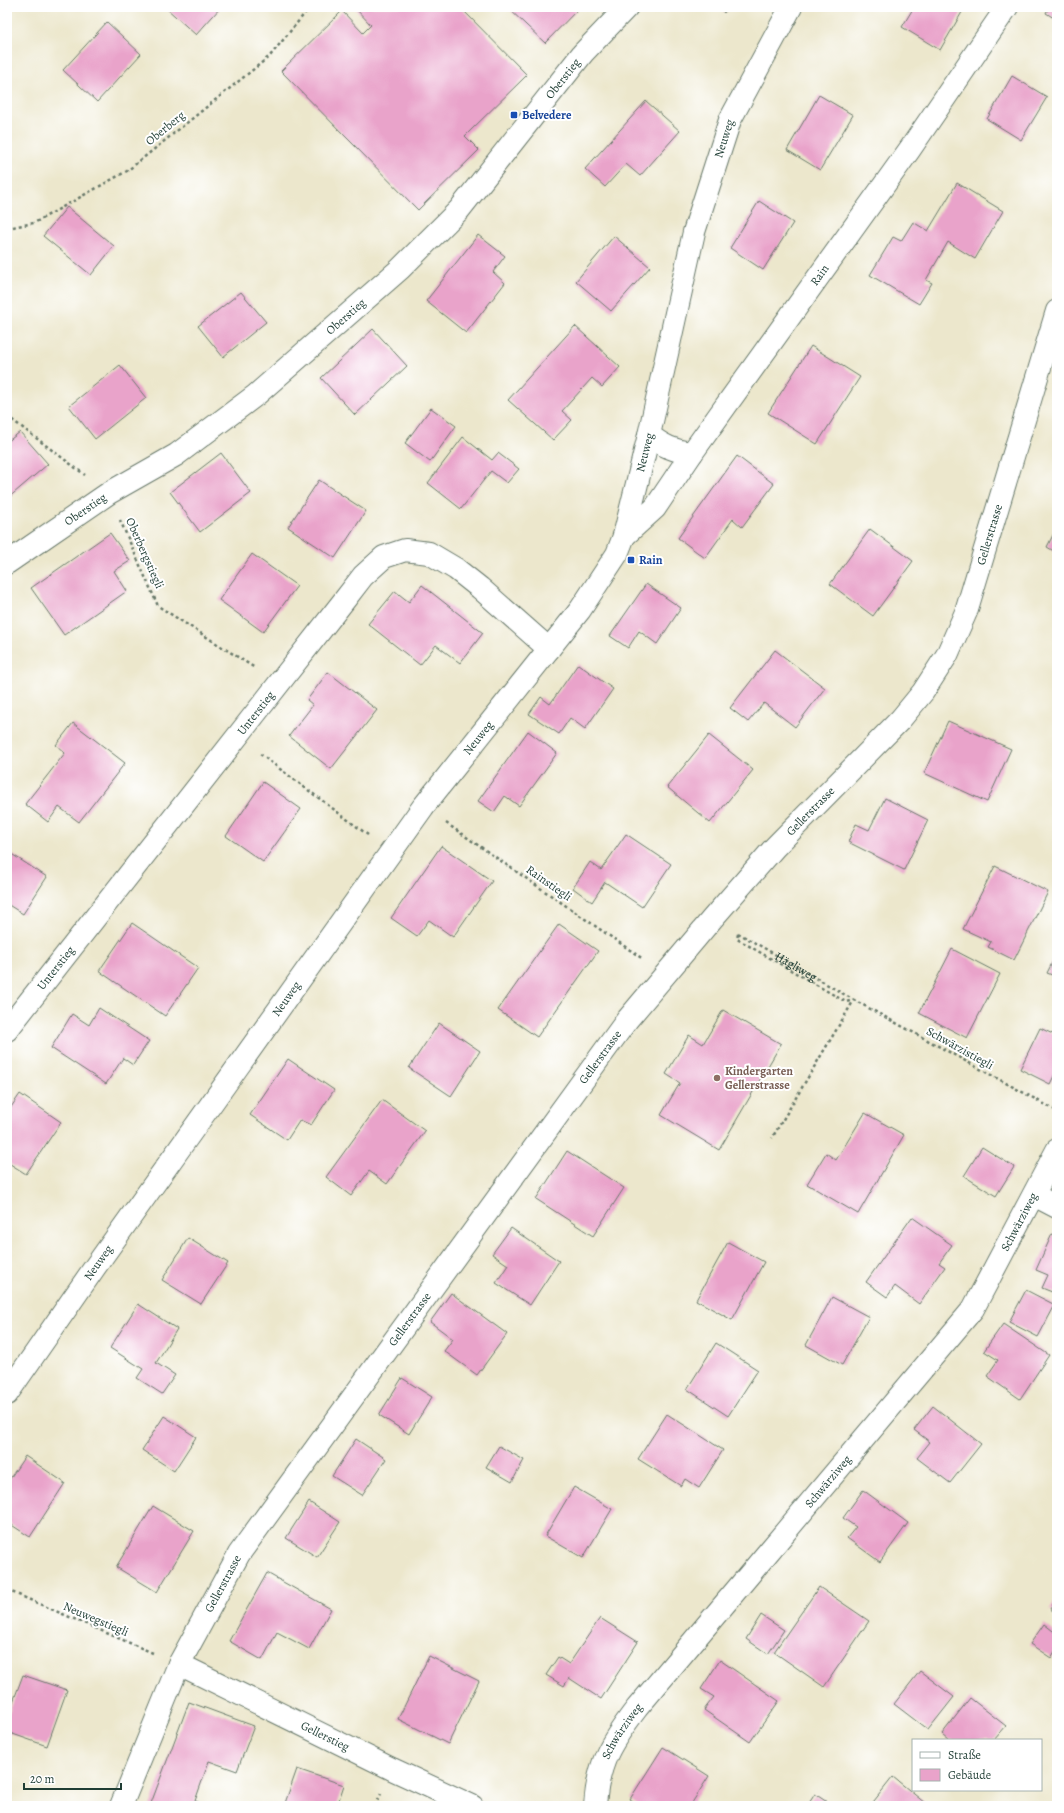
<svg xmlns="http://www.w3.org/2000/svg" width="1064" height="1813" font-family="Alegreya,serif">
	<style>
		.building { fill: #e9a3ca }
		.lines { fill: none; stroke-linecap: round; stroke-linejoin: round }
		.street-casing { stroke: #677869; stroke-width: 24 }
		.path { stroke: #677869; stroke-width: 2.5; stroke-dasharray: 3 3; stroke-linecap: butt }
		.street { stroke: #fff; stroke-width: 22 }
		.transit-dot { fill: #1a4fb4; stroke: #fff; stroke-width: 1.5 }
		.education-dot { fill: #8d6e63; stroke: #fff; stroke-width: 1.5 }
		.labels { text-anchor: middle; stroke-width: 4; stroke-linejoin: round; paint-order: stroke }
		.street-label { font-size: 12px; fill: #1f3d34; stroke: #fff }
		.transit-label { font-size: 12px; font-weight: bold; fill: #164399; stroke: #fff; text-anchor: start }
		.education-label { font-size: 12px; font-weight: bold; fill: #785e54; stroke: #fff; text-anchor: start }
	</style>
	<rect width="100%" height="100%" fill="#fff"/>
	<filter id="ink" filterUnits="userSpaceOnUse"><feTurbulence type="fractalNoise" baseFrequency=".025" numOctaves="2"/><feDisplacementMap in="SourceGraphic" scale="8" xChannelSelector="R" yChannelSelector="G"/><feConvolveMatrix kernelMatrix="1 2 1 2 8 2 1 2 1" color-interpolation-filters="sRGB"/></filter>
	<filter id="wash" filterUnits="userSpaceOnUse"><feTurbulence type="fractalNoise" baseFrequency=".012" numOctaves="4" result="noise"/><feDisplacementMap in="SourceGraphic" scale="16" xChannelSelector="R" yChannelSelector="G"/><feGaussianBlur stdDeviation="0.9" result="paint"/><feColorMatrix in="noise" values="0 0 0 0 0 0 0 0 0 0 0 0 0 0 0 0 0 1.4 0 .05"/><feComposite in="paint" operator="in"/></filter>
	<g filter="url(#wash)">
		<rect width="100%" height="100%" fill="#ece7cc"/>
		<g id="blocks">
			<g class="building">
				<polygon points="165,7 221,7 196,35"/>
				<polygon points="354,7 460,7 527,75 465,136 479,150 418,210 281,71 342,11 363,33 371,25"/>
				<polygon points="507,7 580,7 545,43"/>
				<polygon points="718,7 729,7 724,13"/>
				<polygon points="914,7 965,7 940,50 902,27"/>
				<polygon points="1049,7 1057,7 1057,20 1046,13"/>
				<polygon points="107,22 141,54 97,102 63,70"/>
				<polygon points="1012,76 1047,97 1021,140 987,119"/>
				<polygon points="819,95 853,115 820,170 787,150"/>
				<polygon points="646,101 680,131 640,176 626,164 605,187 585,169"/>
				<polygon points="957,183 1003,211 975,259 948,242 926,280 932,283 919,304 870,275 893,237 901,241 913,222 928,231"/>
				<polygon points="759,201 793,223 763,270 730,248"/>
				<polygon points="67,207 114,246 91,275 43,236"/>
				<polygon points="478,235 505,256 493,272 505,283 466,333 426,301"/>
				<polygon points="614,236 650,267 611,311 576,281"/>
				<polygon points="241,292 266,322 223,357 198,326"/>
				<polygon points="575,326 620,367 602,387 592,378 562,411 572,420 553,440 508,400"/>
				<polygon points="373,329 407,366 355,415 321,378"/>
				<polygon points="811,346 860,377 817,444 768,413"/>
				<polygon points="120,365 146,398 95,439 69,406"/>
				<polygon points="431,408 456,426 430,462 405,443"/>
				<polygon points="20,432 48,464 7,499 7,442"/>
				<polygon points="463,437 492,460 498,453 519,469 507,483 491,471 461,509 428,483"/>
				<polygon points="221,453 251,493 200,532 170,492"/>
				<polygon points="737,456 774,484 742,527 733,519 705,558 678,538"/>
				<polygon points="319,480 366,511 335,558 288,527"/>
				<polygon points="1057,527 1057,553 1047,547"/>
				<polygon points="870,529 913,561 873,616 830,584"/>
				<polygon points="110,533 130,561 114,571 127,591 64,635 31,588"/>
				<polygon points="252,554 297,586 263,632 219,600"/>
				<polygon points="646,584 681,608 657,644 639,631 628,648 610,636"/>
				<polygon points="422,585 483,633 460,663 436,645 420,665 368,624 395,591 409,602"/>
				<polygon points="775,650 825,688 795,727 764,703 748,722 730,708"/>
				<polygon points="578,664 613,689 585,729 570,718 559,734 529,714 541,697 550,704"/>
				<polygon points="328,672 377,710 331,769 289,736 313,705 307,700"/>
				<polygon points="948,721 1011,749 987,802 924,773"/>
				<polygon points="73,723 125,763 79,822 59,807 48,822 25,804 65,753 56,745"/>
				<polygon points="528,731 557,753 519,806 505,796 494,812 478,801"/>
				<polygon points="709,735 753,770 710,823 667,787"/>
				<polygon points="263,782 301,809 263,862 226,836"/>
				<polygon points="885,798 928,820 904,870 848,842 856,824 869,830"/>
				<polygon points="626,834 671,864 642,907 605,882 592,902 573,888 590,862 601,870"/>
				<polygon points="441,846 492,881 453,937 429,920 417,936 391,918"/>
				<polygon points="10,853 47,877 23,914 7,904 7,858"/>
				<polygon points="995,866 1048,892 1014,960 988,947 991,942 963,929"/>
				<polygon points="132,923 198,968 165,1016 99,971"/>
				<polygon points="559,924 598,951 537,1037 498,1010"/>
				<polygon points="952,949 1000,974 967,1038 919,1013"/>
				<polygon points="1057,953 1057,977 1047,973"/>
				<polygon points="99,1008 149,1041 133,1065 123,1058 106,1084 51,1048 72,1014 89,1025"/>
				<polygon points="723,1010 781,1044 719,1150 661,1115 680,1083 666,1074 689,1035 703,1044"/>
				<polygon points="439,1023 480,1051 451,1096 409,1068"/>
				<polygon points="1040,1028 1057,1036 1057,1070 1050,1084 1020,1069"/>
				<polygon points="288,1059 334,1090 311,1125 300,1120 287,1140 250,1115"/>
				<polygon points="20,1094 61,1122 26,1174 7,1162 7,1113"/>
				<polygon points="382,1100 425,1131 387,1184 369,1171 351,1196 326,1177"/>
				<polygon points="865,1113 904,1135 858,1214 807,1184 826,1153 836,1160"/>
				<polygon points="982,1147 1014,1167 996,1196 964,1176"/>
				<polygon points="567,1151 624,1188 593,1236 536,1199"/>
				<polygon points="912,1217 952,1245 939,1263 945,1267 919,1304 895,1286 887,1297 866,1282"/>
				<polygon points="511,1228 559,1261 530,1305 496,1283 508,1265 492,1254"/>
				<polygon points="1052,1234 1057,1236 1057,1294 1042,1288 1048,1275 1036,1270"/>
				<polygon points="188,1238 228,1263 201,1304 162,1280"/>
				<polygon points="728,1242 764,1262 732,1320 696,1300"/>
				<polygon points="1026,1290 1055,1305 1038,1337 1009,1322"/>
				<polygon points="451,1293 507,1334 477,1375 444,1351 453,1339 430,1322"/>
				<polygon points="832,1297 869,1317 842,1365 806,1345"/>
				<polygon points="138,1304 177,1329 156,1363 175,1375 162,1394 137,1378 143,1369 110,1348"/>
				<polygon points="1003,1324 1049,1355 1020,1399 987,1376 998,1360 984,1351"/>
				<polygon points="716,1343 758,1370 728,1416 687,1389"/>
				<polygon points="402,1378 432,1397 409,1434 379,1415"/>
				<polygon points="933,1406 981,1444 950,1483 917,1458 930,1442 914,1430"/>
				<polygon points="667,1414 723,1450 699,1488 685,1479 681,1486 638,1459"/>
				<polygon points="164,1416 196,1437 174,1471 142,1450"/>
				<polygon points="356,1439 386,1459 362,1495 332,1476"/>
				<polygon points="499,1446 524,1460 512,1482 486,1467"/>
				<polygon points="25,1456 65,1483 30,1537 7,1522 7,1483"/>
				<polygon points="574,1487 612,1509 583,1558 545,1536"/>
				<polygon points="863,1490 908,1523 880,1562 847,1538 856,1527 843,1518"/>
				<polygon points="309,1502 340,1522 317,1557 286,1538"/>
				<polygon points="153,1506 194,1531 157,1592 116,1567"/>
				<polygon points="267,1573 331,1609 309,1649 277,1632 262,1660 229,1641"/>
				<polygon points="819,1587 869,1621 824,1687 774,1652"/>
				<polygon points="1057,1598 1057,1613 1050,1609"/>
				<polygon points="761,1615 784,1630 768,1654 746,1639"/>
				<polygon points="600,1618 638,1642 601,1699 569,1678 564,1686 546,1675 558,1657 569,1664"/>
				<polygon points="1044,1624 1057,1634 1057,1648 1051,1658 1030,1644"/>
				<polygon points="429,1656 479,1681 448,1744 398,1719"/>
				<polygon points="720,1660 779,1701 750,1742 704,1710 714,1697 701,1689"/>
				<polygon points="920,1671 954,1697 928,1730 894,1704"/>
				<polygon points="23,1675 67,1690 47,1746 7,1732 7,1718"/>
				<polygon points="970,1698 1006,1726 994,1740 949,1740 942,1734"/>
				<polygon points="189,1702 254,1726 237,1771 209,1761 195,1801 209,1806 150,1806"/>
				<polygon points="663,1747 709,1776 690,1806 640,1806 630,1799"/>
				<polygon points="297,1769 344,1785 337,1806 284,1806"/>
				<polygon points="893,1777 925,1803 922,1806 870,1806"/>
				<polygon points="815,1794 833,1806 807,1806"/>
			</g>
		</g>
	</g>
	<g filter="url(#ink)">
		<use href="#blocks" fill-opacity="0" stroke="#677869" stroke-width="1"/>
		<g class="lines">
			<g class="street-casing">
				<g id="street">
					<path d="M649,435c14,11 25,16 43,18"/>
					<path id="s2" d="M624,536l31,-28 37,-55 218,-304 97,-142"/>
					<path id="s3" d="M7,563l102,-70 67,-38 80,-60 144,-126 59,-59 124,-157 44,-46"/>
					<path id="s4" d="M7,1030l339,-432 17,-22 21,-19 21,-7 24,3 27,16 24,19 69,61"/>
					<polyline points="1034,1195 1057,1207"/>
					<path id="s5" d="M7,1394l88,-127 328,-460 157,-197 37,-56 7,-18 25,-101 45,-203 36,-112 61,-113"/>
					<path id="s6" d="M179,1664l213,105 80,37"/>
					<path id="s7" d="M121,1806l58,-142 60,-110 388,-534 85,-101 63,-72 125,-127 23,-28 24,-37 19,-43 91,-301"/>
					<path id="s8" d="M595,1806c3,-44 16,-64 42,-98l336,-399 84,-159"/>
				</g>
			</g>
			<g class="path">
				<polyline points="7,228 34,223 127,171 270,56 310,7"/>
				<polyline points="7,416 85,475"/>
				<polyline points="120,520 158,606 255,668"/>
				<polyline points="260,754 368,835"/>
				<polyline points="446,823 643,959"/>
				<path id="s1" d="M738,933l116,67 -82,138"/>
				<polyline points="738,934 737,939 846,1002 854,1000 1057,1111"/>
				<polyline points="7,1590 153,1653"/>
				<polyline points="375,1806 381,1794"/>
			</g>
			<use href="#street" class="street"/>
		</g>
	</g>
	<g class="transit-dot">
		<rect x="510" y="111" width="8" height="8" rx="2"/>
		<rect x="627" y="556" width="8" height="8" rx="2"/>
	</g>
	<circle class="education-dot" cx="717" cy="1078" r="4"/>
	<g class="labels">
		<g class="street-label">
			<text dy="4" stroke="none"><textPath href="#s3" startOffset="743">Oberstieg</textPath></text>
			<text transform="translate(165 128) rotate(-39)" y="4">Oberberg</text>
			<text dy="4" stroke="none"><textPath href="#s5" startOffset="1468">Neuweg</textPath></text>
			<text dy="4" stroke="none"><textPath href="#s2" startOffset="327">Rain</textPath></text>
			<text dy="4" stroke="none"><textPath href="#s3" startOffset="420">Oberstieg</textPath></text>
			<text dy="4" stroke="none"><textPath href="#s5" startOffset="1144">Neuweg</textPath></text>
			<text dy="4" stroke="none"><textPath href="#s3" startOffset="95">Oberstieg</textPath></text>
			<text dy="4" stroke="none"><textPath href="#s7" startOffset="1553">Gellerstrasse</textPath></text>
			<text transform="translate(145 553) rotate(66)" y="4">Oberbergstiegli</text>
			<text dy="4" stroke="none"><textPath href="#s4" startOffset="403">Unterstieg</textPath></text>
			<text dy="4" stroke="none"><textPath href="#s5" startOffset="808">Neuweg</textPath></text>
			<text dy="4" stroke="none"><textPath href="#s7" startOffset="1217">Gellerstrasse</textPath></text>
			<text transform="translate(549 883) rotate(35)" y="4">Rainstiegli</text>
			<text dy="4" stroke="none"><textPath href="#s1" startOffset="67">Hägliweg</textPath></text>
			<text dy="4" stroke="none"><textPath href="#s4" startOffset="79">Unterstieg</textPath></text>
			<text dy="4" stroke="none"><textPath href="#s5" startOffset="484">Neuweg</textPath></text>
			<text transform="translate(960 1048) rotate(29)" y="4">Schwärzistiegli</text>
			<text dy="4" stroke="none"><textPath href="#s7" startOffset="893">Gellerstrasse</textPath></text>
			<text dy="4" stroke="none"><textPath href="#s8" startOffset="729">Schwärziweg</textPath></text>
			<text dy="4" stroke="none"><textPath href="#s5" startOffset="160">Neuweg</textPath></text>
			<text dy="4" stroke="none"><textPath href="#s7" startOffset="569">Gellerstrasse</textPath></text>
			<text dy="4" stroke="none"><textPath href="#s8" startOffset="405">Schwärziweg</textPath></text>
			<text dy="4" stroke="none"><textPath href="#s7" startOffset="245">Gellerstrasse</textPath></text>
			<text transform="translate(96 1619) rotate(23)" y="4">Neuwegstiegli</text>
			<text dy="4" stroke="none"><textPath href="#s8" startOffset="81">Schwärziweg</textPath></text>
			<text dy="4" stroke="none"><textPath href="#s6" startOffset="163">Gellerstieg</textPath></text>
		</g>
		<g class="transit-label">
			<text x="522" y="119">Belvedere</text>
			<text x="639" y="564">Rain</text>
		</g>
		<g class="education-label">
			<text x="725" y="1075">Kindergarten<tspan x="725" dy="14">Gellerstrasse</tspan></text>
		</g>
	</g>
	<rect width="1064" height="1813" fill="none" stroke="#fff" stroke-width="24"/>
	<rect x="912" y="1739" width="130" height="52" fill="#ffffff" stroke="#a5b1ae"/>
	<rect x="920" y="1752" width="20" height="6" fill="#ffffff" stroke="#a5b1ae"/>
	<text x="948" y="1759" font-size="12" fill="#1f3d34">Straße</text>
	<rect x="920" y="1769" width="20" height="12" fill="#e9a3ca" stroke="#a5b1ae"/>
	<text x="948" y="1779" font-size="12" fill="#1f3d34">Gebäude</text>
	<path d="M24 1783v6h97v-6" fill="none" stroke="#1f3d34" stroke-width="2"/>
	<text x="30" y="1783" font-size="12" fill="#1f3d34" stroke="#ffffff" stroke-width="3" paint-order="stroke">20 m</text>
</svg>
